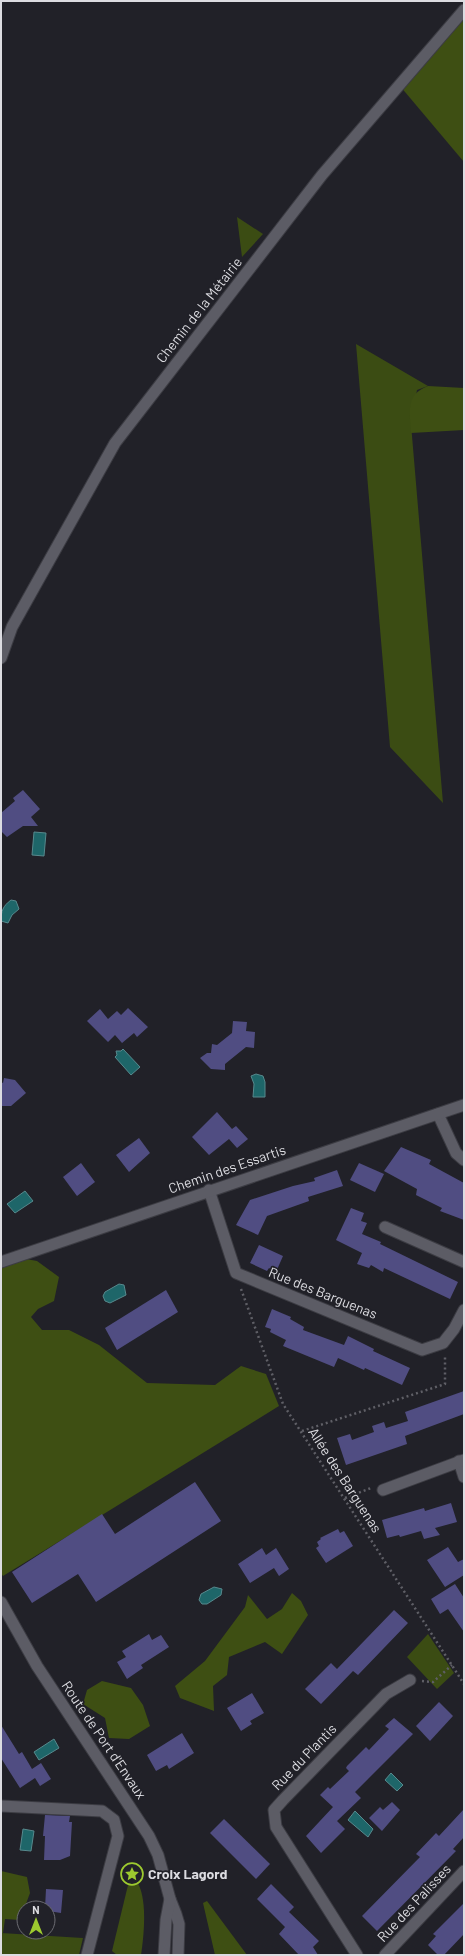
<svg xmlns="http://www.w3.org/2000/svg" width="465" height="1956" font-family="Barlow,sans-serif">
	<style>
		.green { fill: #3b4c13 }
		.forest { fill: #3e4f13 }
		.water { fill: #1e6669; stroke: #57898d }
		.building { fill: #504d82 }
		.lines { fill: none; stroke-linecap: round; stroke-linejoin: round }
		.minor-casing { stroke: #3c3c43; stroke-width: 13 }
		.tertiary-casing { stroke: #3c3c43; stroke-width: 13 }
		.path { stroke: #5f5f66; stroke-width: 2.5; stroke-dasharray: 2 3; stroke-linecap: butt }
		.minor { stroke: #5c5c65; stroke-width: 11 }
		.tertiary { stroke: #5c5c65; stroke-width: 11 }
		.labels { text-anchor: middle; stroke-width: 3.5; stroke-linejoin: round; paint-order: stroke }
		.street-label { font-size: 14px; fill: #dcdce1; stroke: #212128 }
		.poi-label { font-size: 14px; font-weight: bold; fill: #dcdce1; stroke: #212128; text-anchor: start }
	</style>
	<rect width="100%" height="100%" fill="#212128"/>
	<g class="green">
		<polygon points="237,217 263,234 242,257"/>
		<polygon points="356,344 428,386 417,390 411,424 443,803 390,747"/>
		<polygon points="428,1634 454,1673 437,1689 407,1657"/>
		<polygon points="1,1933 83,1938 79,1955 1,1955"/>
	</g>
	<g class="forest">
		<polygon points="464,10 464,162 400,86"/>
		<path d="M428,386l36,2v42l-53,3c-1,-22 -6,-38 17,-47z"/>
		<polygon points="15,1257 37,1261 59,1277 54,1301 38,1309 31,1317 42,1330 69,1330 99,1345 147,1383 215,1385 241,1366 266,1374 279,1406 3,1576 1,1573 1,1262"/>
		<polygon points="292,1593 301,1601 308,1615 282,1654 265,1642 229,1657 227,1675 213,1686 214,1711 180,1698 175,1686 205,1661 245,1607 248,1595 267,1619 282,1609"/>
		<polygon points="102,1681 131,1688 143,1705 150,1726 129,1739 109,1738 105,1718 83,1704 87,1690"/>
		<polygon points="1,1871 27,1877 30,1893 20,1920 5,1919 3,1933 1,1933"/>
		<path d="M136,1880c12,17 8,55 5,75h-24l-5,-4 17,-70z"/>
		<polygon points="207,1901 247,1955 215,1955 203,1903"/>
	</g>
	<g class="water">
		<polygon points="34,832 46,833 44,856 32,855"/>
		<path d="M11,900l5,1 3,8 -7,6 -4,8 -7,-2c0,-10 2,-15 10,-21z"/>
		<polygon points="123,1049 140,1067 131,1075 115,1057 117,1055 116,1051 121,1051"/>
		<polygon points="256,1074 263,1076 265,1082 265,1097 253,1097 254,1084 251,1076"/>
		<polygon points="25,1191 33,1201 15,1213 7,1204"/>
		<polygon points="119,1284 124,1285 126,1295 110,1303 105,1301 103,1296 105,1292"/>
		<polygon points="214,1587 222,1589 221,1595 207,1604 202,1604 199,1600 201,1594"/>
		<polygon points="54,1739 59,1748 39,1760 34,1752"/>
		<polygon points="391,1773 403,1785 397,1791 385,1780"/>
		<polygon points="355,1811 373,1829 368,1837 348,1820"/>
		<polygon points="23,1829 34,1831 31,1851 20,1850"/>
	</g>
	<g class="building">
		<polygon points="23,790 40,809 31,817 38,826 23,826 7,837 1,831 1,813 15,801 13,798"/>
		<polygon points="128,1008 148,1027 137,1037 134,1033 122,1043 115,1035 108,1042 87,1021 100,1009 108,1019 117,1011 121,1015"/>
		<polygon points="233,1021 247,1022 246,1031 255,1032 254,1048 246,1047 225,1064 225,1070 211,1069 200,1058 207,1053 211,1053 212,1044 217,1045 232,1033"/>
		<polygon points="4,1078 15,1080 26,1093 11,1106 1,1106 1,1082 3,1083"/>
		<polygon points="217,1112 232,1129 236,1126 248,1139 237,1148 229,1139 209,1155 192,1137"/>
		<polygon points="139,1138 150,1153 129,1172 116,1155"/>
		<polygon points="401,1147 431,1160 429,1164 464,1183 464,1220 440,1211 442,1208 416,1195 417,1189 384,1171"/>
		<polygon points="81,1163 95,1182 77,1196 63,1177"/>
		<polygon points="359,1163 384,1174 375,1192 350,1180"/>
		<polygon points="337,1170 343,1186 308,1197 309,1201 267,1216 258,1235 236,1225 250,1200 293,1186 315,1181 314,1178"/>
		<polygon points="351,1208 364,1213 361,1221 367,1223 362,1234 381,1242 380,1244 458,1282 450,1299 384,1268 383,1272 371,1265 369,1268 357,1264 362,1253 336,1240"/>
		<polygon points="259,1245 283,1256 276,1272 269,1268 267,1271 250,1263"/>
		<polygon points="166,1290 178,1312 117,1350 105,1328"/>
		<polygon points="272,1309 291,1317 290,1319 304,1327 303,1330 344,1345 348,1336 374,1349 373,1351 410,1368 402,1385 365,1368 364,1370 338,1358 334,1367 283,1346 286,1340 270,1332 271,1329 265,1327"/>
		<polygon points="464,1391 464,1414 405,1436 407,1444 346,1465 337,1438 350,1434 352,1440 374,1432 372,1426 384,1422 386,1428 408,1421 405,1412"/>
		<polygon points="195,1482 221,1521 96,1602 78,1574 32,1603 12,1572 102,1514 115,1534"/>
		<polygon points="451,1503 457,1522 435,1528 440,1535 424,1539 421,1531 400,1537 399,1535 387,1538 382,1520 424,1508 425,1511"/>
		<polygon points="338,1529 340,1533 344,1531 353,1546 326,1563 316,1548 319,1546 317,1542 321,1539 320,1538"/>
		<polygon points="448,1547 458,1562 464,1559 464,1575 445,1587 427,1560"/>
		<polygon points="262,1548 266,1555 276,1548 289,1569 279,1576 274,1568 250,1583 238,1564"/>
		<polygon points="455,1584 464,1598 464,1632 448,1609 440,1614 431,1599"/>
		<polygon points="394,1610 408,1623 358,1675 353,1671 321,1704 305,1689 331,1663 337,1669"/>
		<polygon points="149,1634 152,1640 161,1635 169,1647 141,1665 143,1668 127,1679 117,1662 126,1657 122,1651"/>
		<polygon points="252,1693 264,1713 250,1721 252,1724 241,1731 227,1708"/>
		<polygon points="439,1702 453,1716 430,1741 416,1726"/>
		<polygon points="394,1718 413,1734 355,1792 361,1798 337,1821 345,1829 321,1853 306,1836 333,1807 320,1795 328,1787 330,1789 349,1771 346,1768 347,1766 366,1747 369,1750 389,1729 385,1726"/>
		<polygon points="1,1725 19,1754 22,1752 32,1769 41,1763 51,1779 40,1786 35,1778 20,1788 1,1758"/>
		<polygon points="182,1733 194,1753 169,1769 167,1765 156,1771 147,1755"/>
		<polygon points="392,1802 400,1810 382,1831 369,1818 380,1807 383,1810"/>
		<polygon points="464,1809 464,1837 453,1849 456,1851 377,1931 362,1916 420,1857 416,1854 436,1833 439,1836"/>
		<polygon points="45,1815 70,1816 69,1822 72,1822 70,1856 60,1860 44,1860 45,1836 43,1836"/>
		<polygon points="224,1819 270,1864 256,1879 210,1833"/>
		<polygon points="271,1884 294,1907 289,1912 319,1941 313,1947 318,1955 299,1955 279,1934 285,1927 257,1899"/>
		<polygon points="46,1889 63,1890 61,1913 48,1911 48,1908 45,1908"/>
		<polygon points="464,1903 464,1934 444,1955 438,1955 428,1945 436,1936 433,1934"/>
	</g>
	<g class="lines">
		<g class="minor-casing">
			<g id="minor">
				<polyline points="1,658 12,627 115,443 322,175 464,10"/>
				<polyline points="438,1114 456,1153 464,1160"/>
				<polyline points="209,1190 236,1273 422,1350 443,1343 454,1329 464,1310"/>
				<polyline points="385,1227 464,1262"/>
				<polyline points="1,1262 464,1105"/>
				<polyline points="459,1461 464,1477"/>
				<polyline points="383,1490 464,1460"/>
				<polyline points="1,1806 102,1811 114,1820 118,1836 87,1955"/>
				<polyline points="357,1955 276,1827 274,1810 283,1800 386,1694 410,1680"/>
				<polyline points="385,1955 464,1871"/>
			</g>
		</g>
		<g class="tertiary-casing">
			<g id="tertiary">
				<polyline points="1,1602 37,1666 149,1836 158,1855 170,1899 176,1914 179,1924 178,1955"/>
				<polyline points="164,1955 166,1920 170,1899"/>
			</g>
		</g>
		<g class="path">
			<polyline points="241,1289 283,1404 464,1684"/>
			<polyline points="302,1431 445,1384 445,1355"/>
			<polyline points="345,1498 371,1488"/>
			<polyline points="422,1681 433,1682 452,1665"/>
		</g>
		<use href="#minor" class="minor"/>
		<use href="#tertiary" class="tertiary"/>
	</g>
	<defs>
		<g id="sight-ring" transform="scale(1.15)"><circle r="9.5" fill="#212128" stroke="#9dca2f" stroke-width="1.5"/><path d="M0-6L1.8-2.2L6-1.7L2.9 1.2L3.7 5.4L0 3.3L-3.7 5.4L-2.9 1.2L-6-1.7L-1.8-2.2Z" fill="#9dca2f"/></g>
	</defs>
	<g fill-rule="evenodd">
		<use href="#sight-ring" x="132" y="1874"/>
	</g>
	<g class="labels">
		<g class="street-label">
			<text transform="translate(199 310) rotate(-52)" y="5">Chemin de la Métairie</text>
			<text transform="translate(227 1169) rotate(-19)" y="5">Chemin des Essartis</text>
			<text transform="translate(323 1293) rotate(22)" y="5">Rue des Barguenas</text>
			<text transform="translate(345 1480) rotate(57)" y="5">Allée des Barguenas</text>
			<text transform="translate(104 1740) rotate(56)" y="5">Route de Port d'Envaux</text>
			<text transform="translate(304 1757) rotate(-46)" y="5">Rue du Plantis</text>
			<text transform="translate(414 1903) rotate(-47)" y="5">Rue des Palisses</text>
		</g>
		<g class="poi-label">
			<text x="148" y="1879">Croix Lagord</text>
		</g>
	</g>
	<rect width="465" height="1956" fill="none" stroke="#dcdce1" stroke-width="4"/>
	<g transform="translate(36 1920)"><circle r="19" fill="#212128" stroke="#6c6c72"/>
	<path d="M0-3L7 15L0 10L-7 15Z" fill="#9dca2f"/>
	<text y="-6" font-size="11" font-weight="bold" text-anchor="middle" fill="#dcdce1">N</text>
	</g>
</svg>
